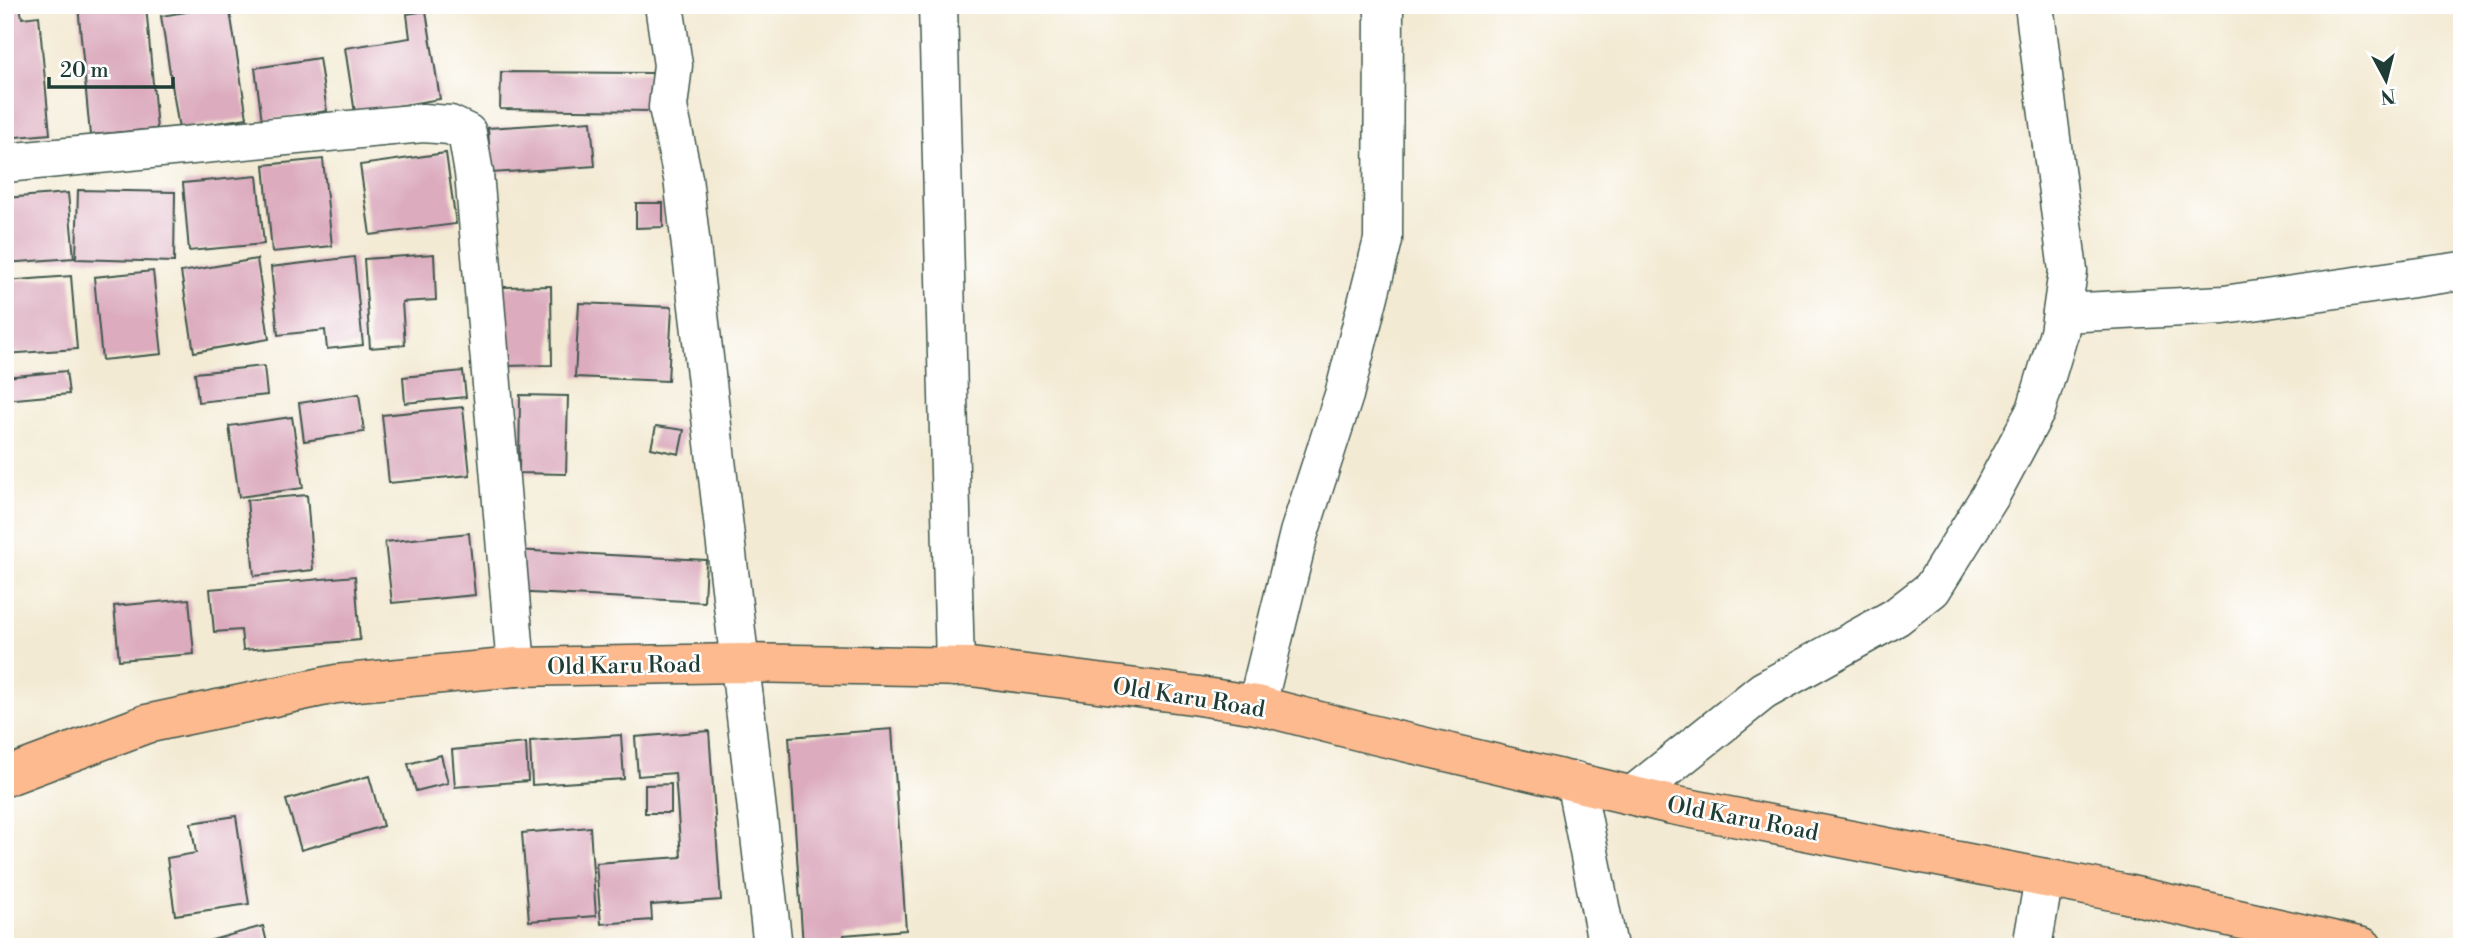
<svg xmlns="http://www.w3.org/2000/svg" width="2467" height="952" font-family="'Libre Bodoni',serif">
	<style>
		.building { fill: #dcacbe }
		.lines { fill: none; stroke-linecap: round; stroke-linejoin: round }
		.minor-casing { stroke: #3f574c; stroke-width: 41 }
		.major-casing { stroke: #3f574c; stroke-width: 41 }
		.minor { stroke: #fff; stroke-width: 38 }
		.major { stroke: #fcba8e; stroke-width: 38 }
		.labels { text-anchor: middle; stroke-width: 5; stroke-linejoin: round; paint-order: stroke }
		.street-label { font-size: 23px; fill: #1f3d34; stroke: #fff }
	</style>
	<rect width="100%" height="100%" fill="#fff"/>
	<filter id="ink" filterUnits="userSpaceOnUse"><feTurbulence type="fractalNoise" baseFrequency=".0143" numOctaves="2"/><feDisplacementMap in="SourceGraphic" scale="14" xChannelSelector="R" yChannelSelector="G"/><feConvolveMatrix kernelMatrix="1 2 1 2 8 2 1 2 1" color-interpolation-filters="sRGB"/></filter>
	<filter id="wash" filterUnits="userSpaceOnUse"><feTurbulence type="fractalNoise" baseFrequency=".00686" numOctaves="4" result="noise"/><feDisplacementMap in="SourceGraphic" scale="28" xChannelSelector="R" yChannelSelector="G"/><feGaussianBlur stdDeviation="1.57" result="paint"/><feColorMatrix in="noise" values="0 0 0 0 0 0 0 0 0 0 0 0 0 0 0 0 0 1.4 0 .05"/><feComposite in="paint" operator="in"/></filter>
	<g filter="url(#wash)">
		<rect width="100%" height="100%" fill="#f3ead3"/>
		<g id="blocks">
			<g class="building">
				<polygon points="5,5 20,5 22,18 39,16 50,134 5,138"/>
				<polygon points="78,5 146,5 157,129 90,135"/>
				<polygon points="229,5 247,118 179,129 161,16"/>
				<polygon points="426,11 440,99 355,113 345,48 410,38 407,14"/>
				<polygon points="319,58 327,111 262,121 255,68"/>
				<polygon points="501,72 652,73 652,111 500,109"/>
				<polygon points="591,121 595,166 491,173 488,128"/>
				<polygon points="446,153 456,224 370,235 360,165"/>
				<polygon points="323,159 332,246 272,252 264,165"/>
				<polygon points="257,176 264,244 189,251 183,183"/>
				<polygon points="78,190 175,192 174,262 76,259"/>
				<polygon points="68,193 74,258 5,263 5,198"/>
				<polygon points="636,203 663,203 663,227 636,228"/>
				<polygon points="434,254 436,300 402,302 405,345 370,348 364,259"/>
				<polygon points="354,257 363,345 327,349 325,330 278,335 271,267"/>
				<polygon points="257,259 269,339 194,352 181,272"/>
				<polygon points="153,271 162,354 102,360 94,277"/>
				<polygon points="71,276 77,349 5,354 5,281"/>
				<polygon points="551,286 552,365 505,366 503,287"/>
				<polygon points="579,303 672,307 668,381 575,377"/>
				<polygon points="264,366 267,395 198,402 195,373"/>
				<polygon points="66,371 69,394 5,400 5,377"/>
				<polygon points="463,371 466,397 405,403 403,377"/>
				<polygon points="359,394 364,432 304,441 299,403"/>
				<polygon points="520,395 568,396 566,474 519,473"/>
				<polygon points="463,407 470,475 389,483 382,415"/>
				<polygon points="292,417 303,488 239,497 229,426"/>
				<polygon points="656,426 684,430 679,454 651,448"/>
				<polygon points="307,495 313,570 254,576 247,500"/>
				<polygon points="469,533 475,595 392,603 385,542"/>
				<polygon points="514,550 706,560 704,602 512,592"/>
				<polygon points="355,576 360,640 243,650 241,630 214,632 210,589"/>
				<polygon points="189,599 194,654 119,660 114,606"/>
				<polygon points="892,729 906,930 844,935 844,943 803,946 789,737"/>
				<polygon points="709,731 721,900 651,905 652,920 601,924 596,863 681,857 675,773 638,776 635,737"/>
				<polygon points="621,735 624,779 532,785 530,741"/>
				<polygon points="526,743 528,781 455,787 452,750"/>
				<polygon points="441,755 448,783 416,791 408,764"/>
				<polygon points="369,776 383,826 301,850 286,800"/>
				<polygon points="671,784 671,813 645,813 645,785"/>
				<polygon points="236,816 249,904 175,915 167,858 196,853 191,823"/>
				<polygon points="590,827 596,916 529,921 522,833"/>
				<polygon points="263,926 268,947 190,947 190,946"/>
			</g>
		</g>
	</g>
	<g filter="url(#ink)">
		<use href="#blocks" fill-opacity="0" stroke="#3f574c" stroke-width="2"/>
		<g class="lines">
			<g class="minor-casing">
				<g id="minor">
					<polyline points="664,5 673,65 668,107 683,178 773,947"/>
					<polyline points="938,5 955,667"/>
					<polyline points="5,163 423,123 450,125 467,133 474,173 516,667"/>
					<polyline points="2062,313 2224,305 2462,271"/>
					<polyline points="1257,705 1299,533 1344,395 1383,240 1384,5"/>
					<polyline points="1575,781 1608,947"/>
					<polyline points="1633,795 1763,691 1896,617 1932,589 1990,496 2036,410 2059,333 2068,271 2034,5"/>
					<polyline points="2032,947 2044,878"/>
				</g>
			</g>
			<g class="major-casing">
				<polyline id="major" points="5,777 146,724 336,684 516,667 741,663 971,667 1192,695 1257,705 1366,733 1672,805 2122,893 2363,947"/>
			</g>
			<use href="#minor" class="minor"/>
			<use href="#major" class="major"/>
		</g>
	</g>
	<g class="labels">
		<g class="street-label">
			<text transform="translate(624 665) rotate(-1)" y="8">Old Karu Road</text>
			<text transform="translate(1189 697) rotate(9)" y="8">Old Karu Road</text>
			<text transform="translate(1743 818) rotate(11)" y="8">Old Karu Road</text>
		</g>
	</g>
	<rect width="2467" height="952" fill="none" stroke="#fff" stroke-width="28"/>
	<g transform="translate(2386 80) rotate(173)" stroke="#ffffff" stroke-width="5" paint-order="stroke">
	<path d="M0-5L12 26L0 18L-12 26Z" fill="#1f3d34"/>
	<text y="-10" font-size="19" font-weight="bold" text-anchor="middle" fill="#1f3d34">N</text>
	</g>
	<path d="M49 77v10h124v-10" fill="none" stroke="#1f3d34" stroke-width="3.5"/>
	<text x="60" y="77" font-size="21" fill="#1f3d34" stroke="#ffffff" stroke-width="5" paint-order="stroke">20 m</text>
</svg>
